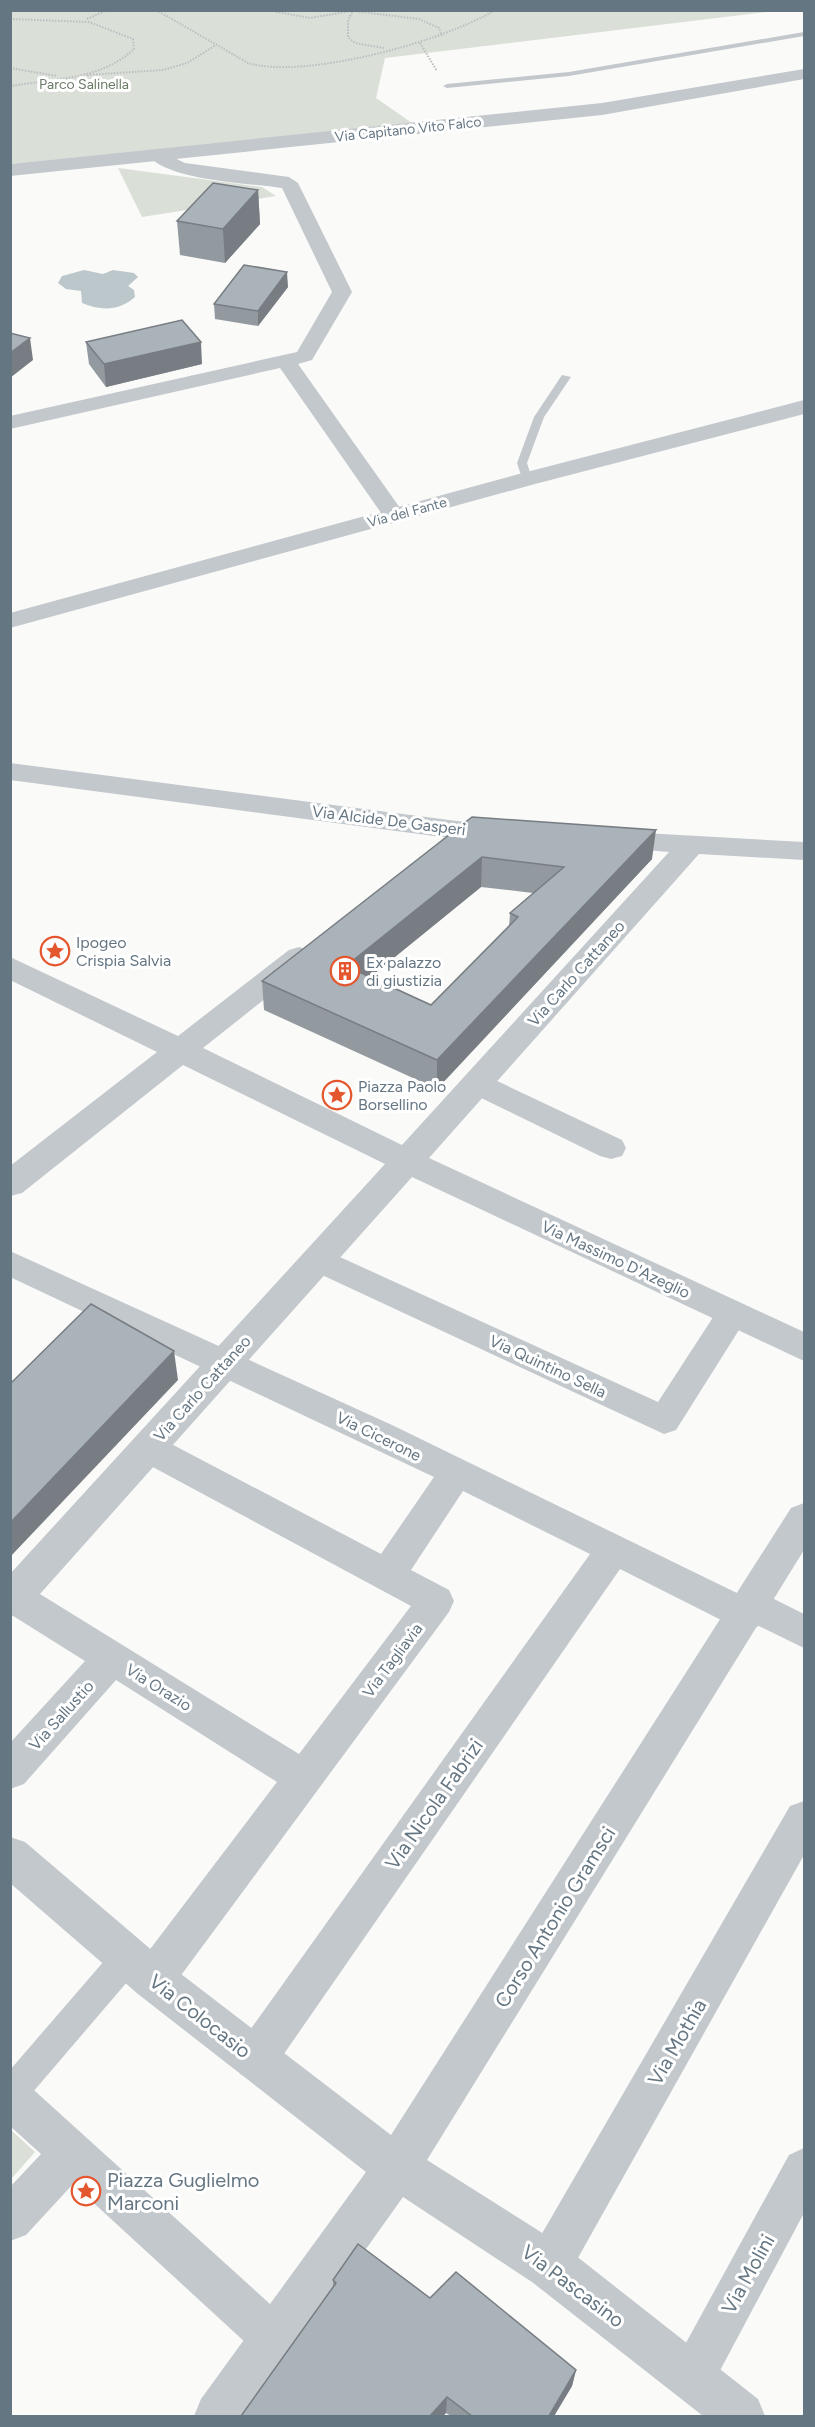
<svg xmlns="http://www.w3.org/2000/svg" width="815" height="2427" font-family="Figtree,sans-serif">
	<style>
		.green { fill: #dadfd7 }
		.water { fill: #bbc7cb }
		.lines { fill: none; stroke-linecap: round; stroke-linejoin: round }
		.path { stroke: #bbbfc2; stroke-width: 2; stroke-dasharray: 1.5 1.5; stroke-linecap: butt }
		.service { fill: #c3c8cc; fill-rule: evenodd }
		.pedestrian { fill: #c3c8cc; fill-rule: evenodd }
		.minor { fill: #c3c8cc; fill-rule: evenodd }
		.tertiary { fill: #c3c8cc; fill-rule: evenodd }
		.wall { fill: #929a9f; fill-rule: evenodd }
		.shaded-wall { fill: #777d82 }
		.building { fill: #aab3b9; stroke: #777d82; stroke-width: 1.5; fill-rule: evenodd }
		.labels { text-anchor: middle; stroke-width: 6; stroke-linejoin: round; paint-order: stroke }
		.far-park-label { font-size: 14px; fill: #687a64; stroke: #fff }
		.far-street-label { font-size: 14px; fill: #657683; stroke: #fff }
		.street-label { font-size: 16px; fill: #657683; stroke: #fff }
		.poi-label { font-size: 16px; fill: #657683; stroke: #fff; text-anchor: start }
		.near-street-label { font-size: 20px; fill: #657683; stroke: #fff }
		.near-poi-label { font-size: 20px; fill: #657683; stroke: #fff; text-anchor: start }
	</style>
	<rect width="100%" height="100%" fill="#fafaf8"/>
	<g class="green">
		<polygon points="11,11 774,11 385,58 376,98 412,123 11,164"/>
		<polygon points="118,168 262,187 276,196 142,217"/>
		<polygon points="11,2130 35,2152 11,2179"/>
	</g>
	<path class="water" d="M84,270l19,4 10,-4 21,3 4,4 -10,9 6,4 1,7c-16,14 -34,14 -53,6l-1,-12 -15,-2 -8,-6 4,-7z"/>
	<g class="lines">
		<g class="path">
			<path d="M156,10l92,53c56,17 197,-22 247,-53"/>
			<polyline points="267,10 310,18 352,11"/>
			<path d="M10,19l79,3 44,17 1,10c-33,31 -81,30 -124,37"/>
			<polyline points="87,19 107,10"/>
			<polyline points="420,43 437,71"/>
			<polyline points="384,48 355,43 348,37 348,20 353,11 419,19 439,28 442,36"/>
			<polyline points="10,68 57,76"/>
			<polyline points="87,75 163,70 187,63 216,45"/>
		</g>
		<g class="service">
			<polygon points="804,32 804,36 569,76 447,88 443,86 447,84 569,72"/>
			<polygon points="562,375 571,377 544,417 527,463 532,479 523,481 517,463 534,417"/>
		</g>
		<polygon class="pedestrian" points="128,1942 139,1946 144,1957 139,1968 21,2106 10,2111 10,2070 117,1946"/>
		<g class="minor">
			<path d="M156,149l29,14 104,14 9,6 54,109 -40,68 -14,4 107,151 -3,5h-16l-106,-152 -270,61v-13l287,-64 35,-60 -50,-104c-32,-5 -116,-7 -135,-34l3,-4z"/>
			<polygon points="478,1072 622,1140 626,1148 622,1156 611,1159 600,1156 467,1091 463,1083 467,1075"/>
			<polygon points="318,1247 658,1402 721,1305 733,1301 745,1305 749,1314 676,1430 664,1434 307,1268 302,1259 307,1250"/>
			<polygon points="10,1251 392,1425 739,1594 752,1588 804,1614 804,1648 759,1626 746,1631 733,1626 620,1569 270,2074 255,2080 240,2074 234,2059 240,2044 590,1554 463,1491 411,1570 449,1590 454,1601 449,1612 168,1993 153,1999 138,1993 132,1979 138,1965 277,1782 116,1680 24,1784 10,1789 10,1743 85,1661 10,1614 10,1583 27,1586 299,1754 411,1606 136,1458 131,1448 136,1438 148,1434 160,1438 381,1554 434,1477 10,1277"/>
			<polygon points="804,1801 804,1855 565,2281 549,2287 533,2281 527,2265 533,2249 790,1806"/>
			<polygon points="10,2076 25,2082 290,2322 297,2338 290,2354 274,2361 258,2354 73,2184 26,2235 10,2241 10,2187 41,2154 10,2126"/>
			<polygon points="804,2148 804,2213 708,2393 692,2400 676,2393 669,2377 676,2361 789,2155"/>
		</g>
		<g class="tertiary">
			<polygon points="804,69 804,79 602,115 10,176 10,164 602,103"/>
			<polygon points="804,400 804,414 535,484 10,628 10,613 519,474"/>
			<polygon points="10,763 457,821 510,827 514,833 510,839 500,842 457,839 10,780"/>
			<polygon points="609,831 804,842 804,860 699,854 429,1158 804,1332 804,1361 412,1177 23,1613 10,1617 10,1574 385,1164 183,1065 22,1193 10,1196 10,1166 157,1052 10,980 10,957 178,1036 289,950 299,947 309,950 314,957 309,964 203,1048 402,1145 669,852 599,846 595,840 599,834"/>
			<polygon points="804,1503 804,1550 427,2160 566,2248 758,2399 765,2416 703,2416 532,2282 403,2197 247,2416 194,2416 201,2399 366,2172 138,1994 10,1883 10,1837 25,1842 168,1964 391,2135 791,1508"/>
		</g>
	</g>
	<g class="wall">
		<polygon points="258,190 260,224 225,263 180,255 177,221"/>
		<polygon points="288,287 258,326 215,319 214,304"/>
		<polygon points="86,342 202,364 106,387 89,364"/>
		<path d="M472,817l180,42 -215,230 -173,-79 -2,-29zM481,887l52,6 -23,20 -1,14 -78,78 -61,-28z"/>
		<polygon points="333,2280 430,2298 576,2370 572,2386 554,2416 451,2416 446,2413 443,2416 241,2416 333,2287"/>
	</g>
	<g class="shaded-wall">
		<polygon points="258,190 260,224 225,263 223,229"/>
		<polygon points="287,272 288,287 258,326 258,311"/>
		<polygon points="30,338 33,360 10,378 10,353"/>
		<polygon points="201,342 202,364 106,387 104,364"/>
		<polygon points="656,830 652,859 437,1089 437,1060"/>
		<polygon points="482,857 481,887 347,996 346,966"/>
		<polygon points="174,1351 178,1380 10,1557 10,1523"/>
		<polygon points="576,2370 572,2386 554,2416 549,2416"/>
		<polygon points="447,2397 446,2413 443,2416 430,2416"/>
	</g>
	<g class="building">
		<polygon points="213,183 258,190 223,229 177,221"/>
		<polygon points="244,265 287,272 258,311 214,304"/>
		<polygon points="182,320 201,342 104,364 86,342"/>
		<polygon points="10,333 30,338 10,353"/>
		<path d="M472,817l184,13 -219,230 -175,-79zM482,857l82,10 -54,46 8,4 -87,88 -85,-39z"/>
		<polygon points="91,1304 174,1351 10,1523 10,1384"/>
		<polygon points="358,2244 430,2298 456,2272 576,2370 549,2416 472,2416 447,2397 430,2416 241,2416 336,2283 333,2280"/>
	</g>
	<defs>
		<g id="sight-ring" transform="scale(1.5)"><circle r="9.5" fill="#fff" stroke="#e4572e" stroke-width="1.5"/><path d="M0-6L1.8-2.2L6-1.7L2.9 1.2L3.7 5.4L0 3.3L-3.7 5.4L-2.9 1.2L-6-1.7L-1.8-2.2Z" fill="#e4572e"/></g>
		<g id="building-ring" transform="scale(1.5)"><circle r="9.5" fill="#fff" stroke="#e4572e" stroke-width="1.5"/><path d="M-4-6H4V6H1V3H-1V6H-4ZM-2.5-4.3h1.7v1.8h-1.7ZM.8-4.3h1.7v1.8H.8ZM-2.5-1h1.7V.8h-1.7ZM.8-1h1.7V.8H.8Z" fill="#e4572e"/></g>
	</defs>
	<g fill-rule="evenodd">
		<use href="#sight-ring" x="55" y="951"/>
		<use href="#building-ring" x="345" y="971"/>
		<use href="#sight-ring" x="337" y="1095"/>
		<use href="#sight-ring" x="86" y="2191"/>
	</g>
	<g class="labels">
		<g class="far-park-label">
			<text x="84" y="89">Parco Salinella</text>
		</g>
		<g class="far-street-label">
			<text transform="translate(408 129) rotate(-6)" y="5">Via Capitano Vito Falco</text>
			<text transform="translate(407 512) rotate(-15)" y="5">Via del Fante</text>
		</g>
		<g class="street-label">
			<text transform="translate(389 820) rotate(7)" y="6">Via Alcide De Gasperi</text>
			<text transform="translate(576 973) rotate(-48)" y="6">Via Carlo Cattaneo</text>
			<text transform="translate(616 1259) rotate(25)" y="6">Via Massimo D'Azeglio</text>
			<text transform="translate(548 1366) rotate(25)" y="6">Via Quintino Sella</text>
			<text transform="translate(202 1388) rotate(-48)" y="6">Via Carlo Cattaneo</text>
			<text transform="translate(379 1436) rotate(26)" y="6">Via Cicerone</text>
			<text transform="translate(392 1660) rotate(-53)" y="6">Via Tagliavia</text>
			<text transform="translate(159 1687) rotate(32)" y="6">Via Orazio</text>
			<text transform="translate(61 1715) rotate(-48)" y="6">Via Sallustio</text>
		</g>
		<g class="poi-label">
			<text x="76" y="948">Ipogeo<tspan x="76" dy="18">Crispia Salvia</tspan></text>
			<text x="366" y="968">Ex palazzo<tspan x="366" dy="18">di giustizia</tspan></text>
			<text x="358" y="1092">Piazza Paolo<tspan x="358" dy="18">Borsellino</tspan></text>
		</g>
		<g class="near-street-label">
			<text transform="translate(434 1804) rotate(-55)" y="7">Via Nicola Fabrizi</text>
			<text transform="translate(555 1917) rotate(-58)" y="7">Corso Antonio Gramsci</text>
			<text transform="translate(200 2016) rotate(38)" y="7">Via Colocasio</text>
			<text transform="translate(677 2042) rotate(-60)" y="7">Via Mothia</text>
			<text transform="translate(748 2274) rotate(-61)" y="7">Via Molini</text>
			<text transform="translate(573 2286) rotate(37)" y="7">Via Pascasino</text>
		</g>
		<g class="near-poi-label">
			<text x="107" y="2187">Piazza Guglielmo<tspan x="107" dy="23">Marconi</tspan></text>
		</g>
	</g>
	<rect width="815" height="2427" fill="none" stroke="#657683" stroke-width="24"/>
</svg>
